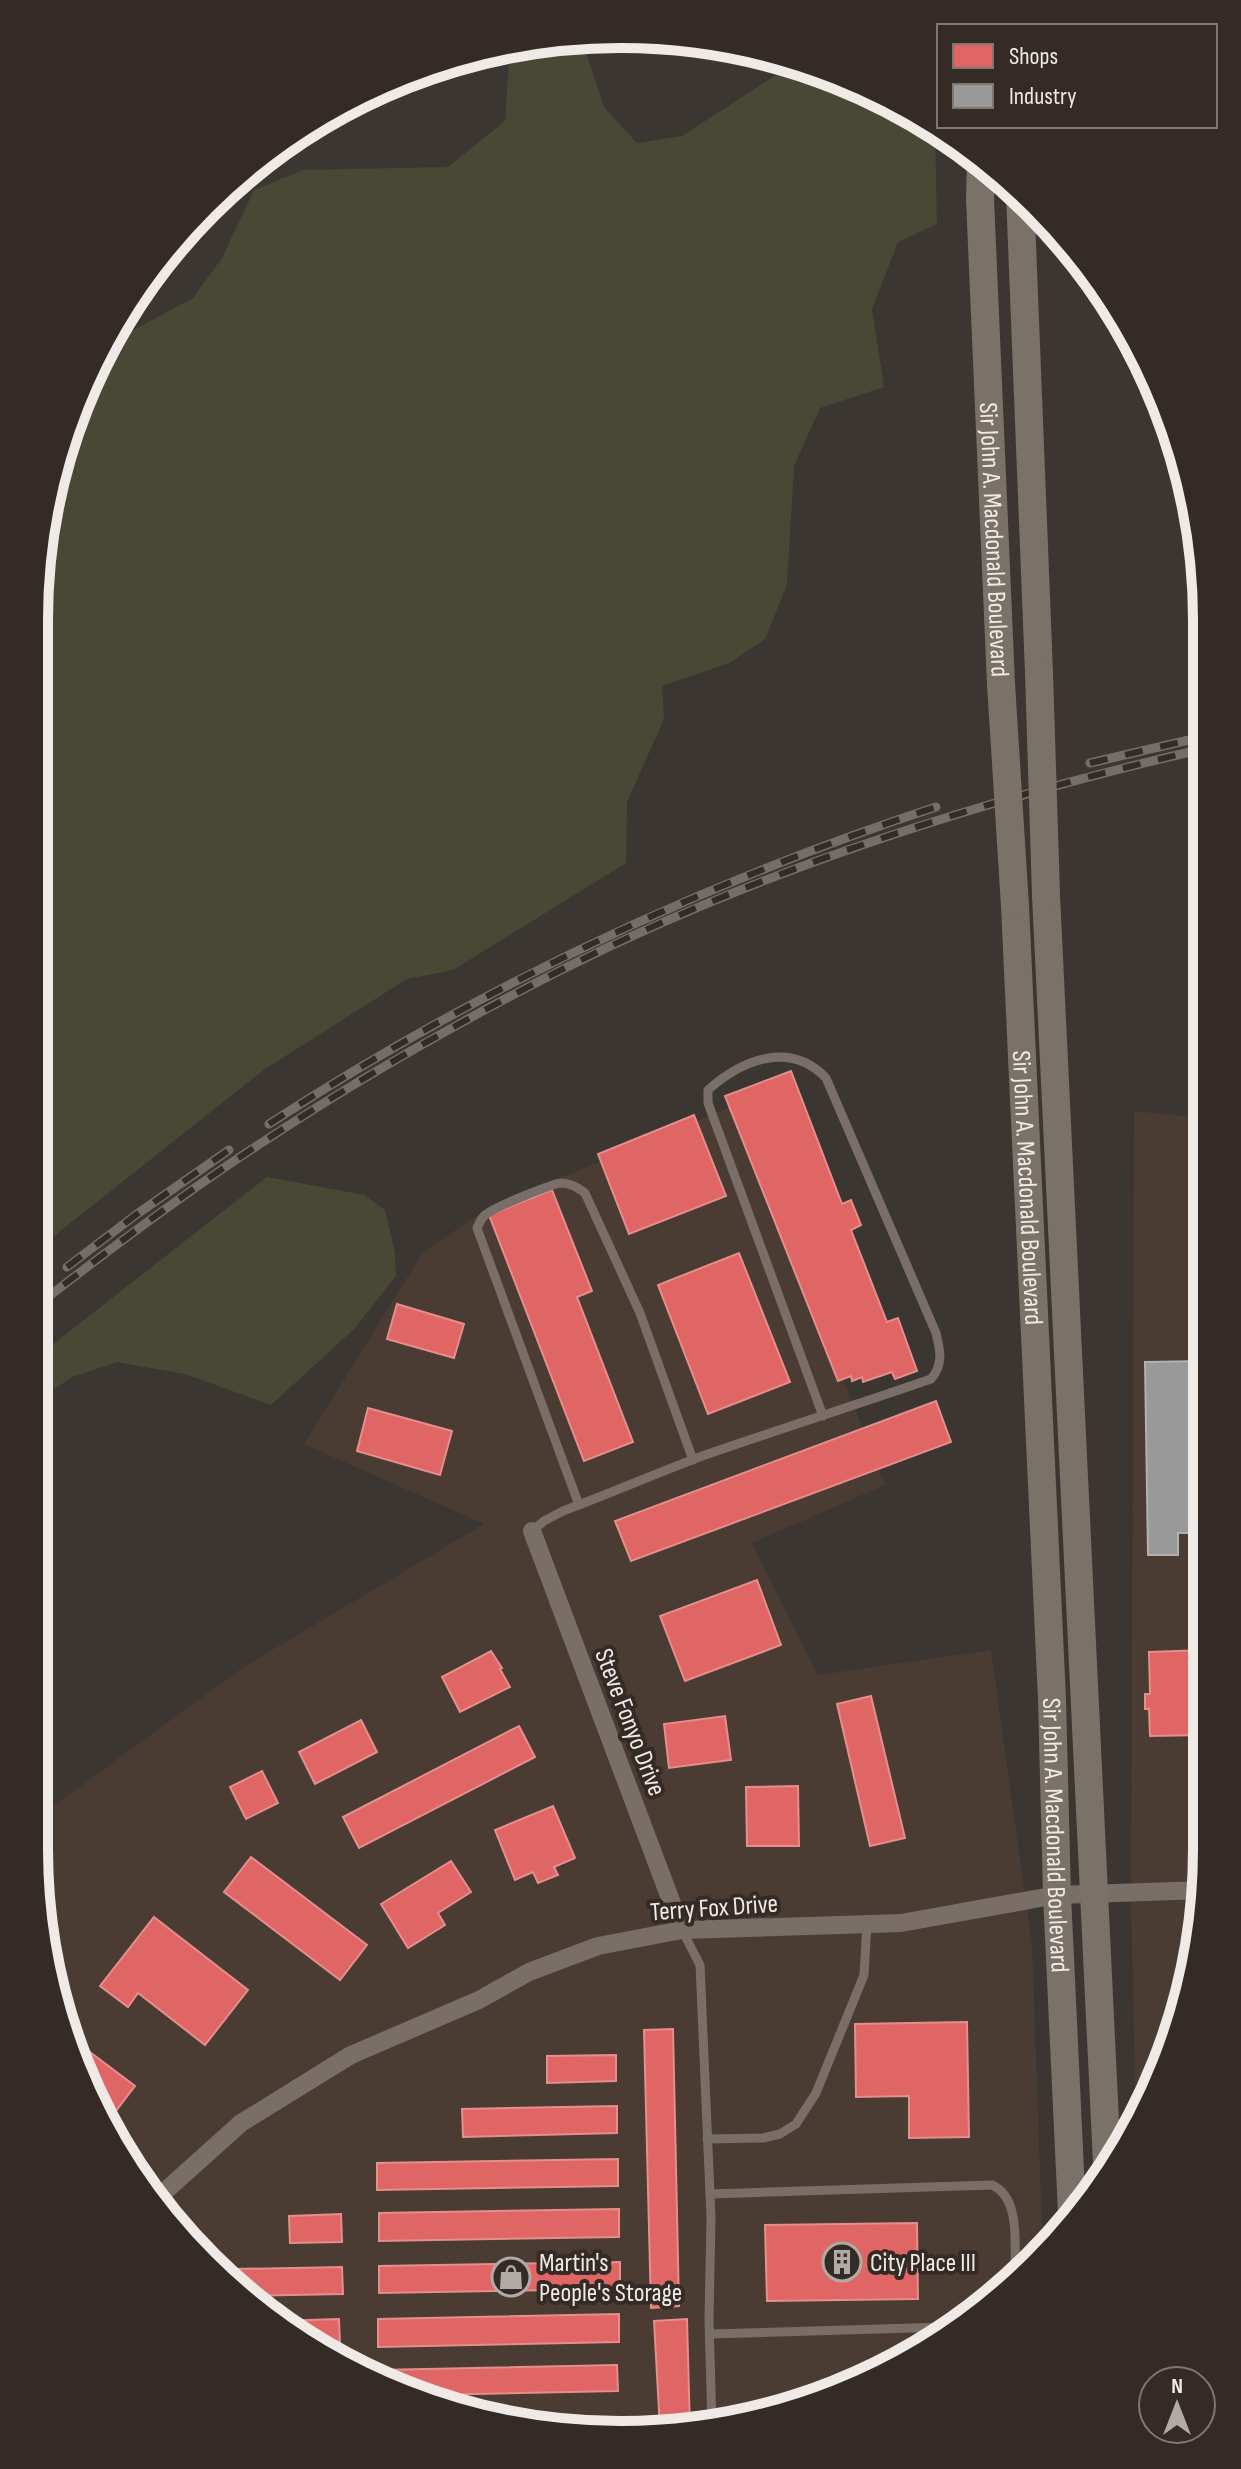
<svg xmlns="http://www.w3.org/2000/svg" width="1241" height="2469" font-family="'Sofia Sans Condensed',sans-serif">
	<style>
		.built { fill: #4a3b33 }
		.green { fill: #474934 }
		.shops { fill: #e06666; stroke: #e58e8c; stroke-width: 2 }
		.industry { fill: #999; stroke: #b3b1b0; stroke-width: 2 }
		.lines { fill: none; stroke-linecap: round; stroke-linejoin: round }
		.service { stroke: #796f68; stroke-width: 9 }
		.minor { stroke: #796f68; stroke-width: 18 }
		.primary { stroke: #7a7169; stroke-width: 28 }
		.rail-casing { stroke: #756d69; stroke-width: 9 }
		.rail { stroke: #352b26; stroke-width: 6; stroke-dasharray: 18; stroke-linecap: butt }
		.primary-bridge { stroke: #7a7169; stroke-width: 28 }
		.labels { text-anchor: middle; stroke-width: 8; stroke-linejoin: round; paint-order: stroke }
		.street-label { font-size: 26px; fill: #f0eae6; stroke: #352b26 }
		.poi-label { font-size: 26px; fill: #f0eae6; stroke: #352b26; text-anchor: start }
		.rim { fill: none; stroke: #f0eae6; stroke-width: 10 }
	</style>
	<rect width="100%" height="100%" fill="#3c3632"/>
	<g class="built">
		<polygon points="735,1105 885,1485 752,1543 818,1675 991,1650 1032,1945 1043,2253 1036,2263 880,2374 698,2430 506,2424 327,2356 234,2290 155,2206 65,2037 34,1849 34,1825 37,1818 242,1668 484,1524 304,1444 423,1252 488,1208"/>
		<polygon points="1134,1111 1204,1118 1206,1886 1187,2000 1147,2107 1136,2122 1131,1906"/>
	</g>
	<g class="green">
		<polygon points="586,38 586,52 604,107 637,143 682,136 782,71 806,67 879,94 935,132 937,224 898,242 872,309 884,387 820,408 794,466 787,585 765,639 729,663 662,686 664,719 627,802 626,863 453,970 407,979 265,1069 35,1251 35,583 54,469 94,362 104,346 193,298 222,258 254,190 303,170 448,167 505,121 510,47 543,39"/>
		<polygon points="267,1177 364,1195 385,1210 395,1253 396,1276 354,1329 271,1405 185,1374 117,1362 72,1377 34,1403 34,1359"/>
	</g>
	<g class="shops">
		<polygon points="791,1071 842,1204 851,1200 861,1225 851,1230 887,1322 898,1318 917,1371 895,1379 892,1372 863,1382 862,1377 852,1381 851,1376 838,1381 725,1096"/>
		<polygon points="694,1115 726,1196 629,1234 598,1154"/>
		<polygon points="552,1190 592,1291 577,1297 633,1442 584,1461 489,1215"/>
		<polygon points="739,1253 790,1382 708,1414 658,1285"/>
		<polygon points="397,1304 464,1324 454,1358 387,1339"/>
		<polygon points="936,1401 951,1442 631,1561 615,1521"/>
		<polygon points="368,1408 452,1431 440,1475 357,1451"/>
		<polygon points="757,1580 781,1645 685,1681 660,1616"/>
		<polygon points="1205,1650 1205,1735 1150,1736 1149,1709 1145,1709 1145,1694 1150,1694 1149,1652"/>
		<polygon points="491,1651 502,1668 500,1669 510,1687 460,1712 442,1677"/>
		<polygon points="871,1696 905,1838 870,1846 837,1704"/>
		<polygon points="725,1716 731,1760 669,1768 664,1724"/>
		<polygon points="361,1720 377,1752 315,1784 299,1752"/>
		<polygon points="519,1726 535,1757 359,1848 343,1817"/>
		<polygon points="262,1771 278,1803 246,1819 230,1787"/>
		<polygon points="798,1786 799,1846 747,1846 746,1787"/>
		<polygon points="553,1806 575,1858 554,1867 558,1875 538,1883 533,1872 515,1880 495,1830"/>
		<polygon points="251,1857 367,1945 340,1980 224,1892"/>
		<polygon points="451,1861 471,1892 438,1913 445,1925 408,1948 381,1904"/>
		<polygon points="154,1917 248,1990 205,2045 138,1993 128,2007 100,1986"/>
		<polygon points="967,2022 969,2137 909,2138 909,2096 856,2097 855,2024"/>
		<polygon points="673,2029 679,2306 651,2308 644,2030"/>
		<polygon points="70,2037 135,2086 113,2115 103,2108 67,2041"/>
		<polygon points="616,2055 616,2081 547,2083 547,2056"/>
		<polygon points="617,2106 617,2133 463,2137 462,2109"/>
		<polygon points="618,2159 618,2186 377,2190 377,2163"/>
		<polygon points="619,2209 619,2237 379,2241 379,2213"/>
		<polygon points="341,2214 342,2242 290,2243 289,2216"/>
		<polygon points="917,2223 918,2299 767,2301 765,2225"/>
		<polygon points="620,2262 620,2289 379,2293 379,2266"/>
		<polygon points="342,2267 343,2294 242,2296 235,2291 235,2269"/>
		<polygon points="619,2314 619,2342 378,2347 378,2319"/>
		<polygon points="339,2319 340,2345 312,2345 278,2321"/>
		<polygon points="687,2319 690,2430 660,2429 654,2321"/>
		<polygon points="617,2365 618,2391 430,2395 378,2376 378,2370"/>
		<polygon points="621,2417 621,2427 506,2424 496,2420"/>
	</g>
	<polygon class="industry" points="1204,1361 1205,1533 1178,1533 1178,1555 1148,1555 1145,1362"/>
	<g class="lines">
		<g class="service">
			<path d="M579,1505l-102,-277c3,-6 5,-12 11,-15 10,-7 63,-29 73,-30 10,0 17,5 24,10l55,120 53,147"/>
			<path d="M532,1531l12,-10 19,-10c48,-18 94,-38 142,-56 75,-26 151,-50 226,-76 13,-15 9,-29 5,-46l-110,-255c-36,-38 -84,-18 -118,12v13l115,313"/>
			<polyline points="682,1930 700,1965 711,2217 709,2320 712,2426"/>
			<polyline points="707,2139 763,2138 780,2134 796,2124 816,2093 864,1975 867,1924"/>
			<path d="M710,2194l282,-9c30,13 22,64 23,92"/>
			<polyline points="710,2334 946,2327"/>
		</g>
		<g class="minor">
			<polyline points="532,1531 682,1930"/>
			<polyline points="153,2202 241,2123 351,2055 479,2000 529,1972 598,1946 682,1930 901,1923 1057,1895 1205,1890"/>
		</g>
		<g class="primary">
			<path id="s1" d="M981,162l-1,37 21,485"/>
			<polyline points="1020,194 1039,673"/>
			<polyline points="1046,895 1107,2163"/>
			<path id="s2" d="M1015,906l37,793 5,196 15,318"/>
		</g>
		<g class="rail-casing">
			<g id="rail">
				<polyline points="1090,763 1202,737"/>
				<path d="M269,1124c208,-135 431,-240 667,-317"/>
				<polyline points="67,1267 137,1214 229,1150"/>
				<path d="M35,1307c76,-59 153,-117 234,-169 93,-61 190,-116 290,-167 203,-102 422,-171 644,-222"/>
			</g>
		</g>
		<use href="#rail" class="rail"/>
		<g class="primary-bridge">
			<polyline points="1039,673 1046,895"/>
			<polyline points="1001,684 1015,906"/>
		</g>
	</g>
	<defs>
		<g id="building-ring" transform="scale(2)"><circle r="9.5" fill="#352b26" stroke="#b1aba7" stroke-width="1.5"/><path d="M-4-6H4V6H1V3H-1V6H-4ZM-2.5-4.3h1.7v1.8h-1.7ZM.8-4.3h1.7v1.8H.8ZM-2.5-1h1.7V.8h-1.7ZM.8-1h1.7V.8H.8Z" fill="#b1aba7"/></g>
		<g id="shop-ring" transform="scale(2)"><circle r="9.5" fill="#352b26" stroke="#b1aba7" stroke-width="1.5"/><path d="M-5-2.5h2.3a2.7 3.5 0 0 1 5.4 0H5L5.5 6h-11ZM-1.5-2.5h3a1.5 2.3 0 0 0-3 0Z" fill="#b1aba7"/></g>
	</defs>
	<g fill-rule="evenodd">
		<use href="#building-ring" x="842" y="2262"/>
		<use href="#shop-ring" x="511" y="2277"/>
	</g>
	<g class="labels">
		<g class="street-label">
			<text dy="9" stroke="none"><textPath href="#s1" startOffset="378">Sir John A. Macdonald Boulevard</textPath></text>
			<text dy="9" stroke="none"><textPath href="#s2" startOffset="282">Sir John A. Macdonald Boulevard</textPath></text>
			<text transform="translate(631 1722) rotate(69)" y="9">Steve Fonyo Drive</text>
			<text dy="9" stroke="none"><textPath href="#s2" startOffset="930">Sir John A. Macdonald Boulevard</textPath></text>
			<text transform="translate(714 1907) rotate(-4)" y="9">Terry Fox Drive</text>
		</g>
		<g class="poi-label">
			<text x="539" y="2271">Martin's<tspan x="539" dy="30">People's Storage</tspan></text>
			<text x="870" y="2271">City Place III</text>
		</g>
	</g>
	<path d="M0 0H1241V2469H0ZM620 48H621A572 572 0 0 1 1193 620V1849A572 572 0 0 1 621 2421H620A572 572 0 0 1 48 1849V620A572 572 0 0 1 620 48Z" fill="#352b26" fill-rule="evenodd"/>
	<path class="rim" d="M620 48H621A572 572 0 0 1 1193 620V1849A572 572 0 0 1 621 2421H620A572 572 0 0 1 48 1849V620A572 572 0 0 1 620 48Z"/>
	<rect x="937" y="24" width="280" height="104" fill="#352b26" stroke="#807773" stroke-width="2"/>
	<rect x="953" y="44" width="40" height="24" fill="#e06666" stroke="#807773" stroke-width="2"/>
	<text x="1009" y="64" font-size="24" fill="#f0eae6">Shops</text>
	<rect x="953" y="84" width="40" height="24" fill="#999999" stroke="#807773" stroke-width="2"/>
	<text x="1009" y="104" font-size="24" fill="#f0eae6">Industry</text>
	<g transform="translate(1177 2405)"><circle r="38" fill="#352b26" stroke="#807773" stroke-width="2"/>
	<path d="M0-6L14 30L0 20L-14 30Z" fill="#b1aba7"/>
	<text y="-12" font-size="22" font-weight="bold" text-anchor="middle" fill="#f0eae6">N</text>
	</g>
</svg>
